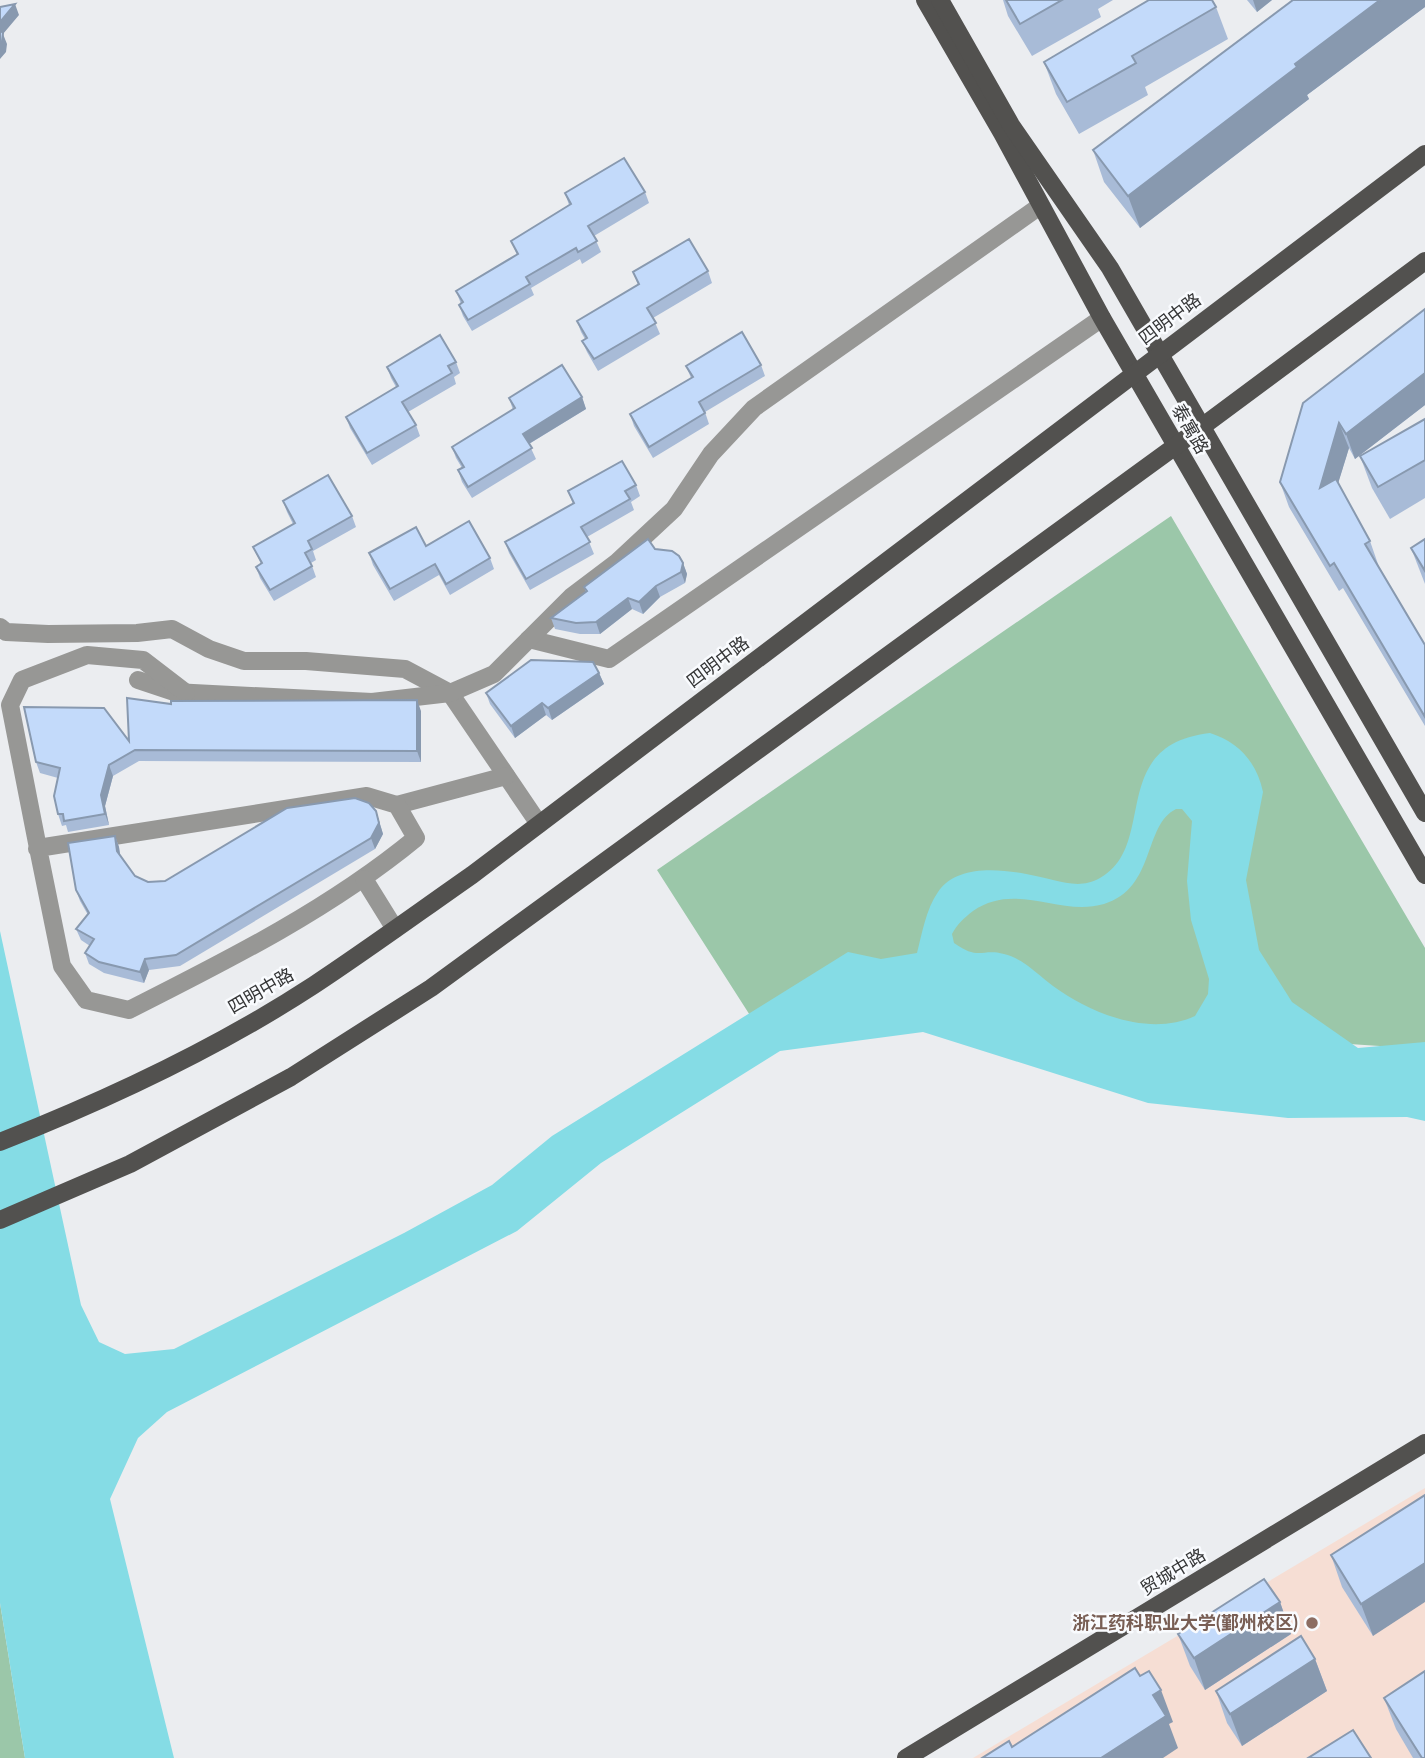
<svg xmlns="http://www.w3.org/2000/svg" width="1425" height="1758" font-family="Lato,'Noto Sans SC',sans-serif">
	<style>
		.education { fill: #f6ded4 }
		.green { fill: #9bc7a9 }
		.water { fill: #85dce5; fill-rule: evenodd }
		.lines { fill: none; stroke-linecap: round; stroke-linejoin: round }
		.minor { stroke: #979795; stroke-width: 18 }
		.major { stroke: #52514f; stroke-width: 18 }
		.wall { fill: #a8bbd7 }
		.shaded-wall { fill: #8899af }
		.building { fill: #c3dafa; stroke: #8899af; stroke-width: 2 }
		.education-dot { fill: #8d6e63; stroke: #f9fbfe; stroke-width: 2.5 }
		.labels { text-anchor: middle; stroke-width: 5; stroke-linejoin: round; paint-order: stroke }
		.street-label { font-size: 18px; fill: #353637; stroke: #f9fbfe }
		.education-label { font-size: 18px; font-weight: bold; fill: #785e54; stroke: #f9fbfe; text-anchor: end }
	</style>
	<rect width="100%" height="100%" fill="#ebedf0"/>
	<polygon class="education" points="1425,1488 1425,1758 973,1758"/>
	<g class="green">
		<polygon points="1171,516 1425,948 1425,1049 1153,1031 753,1020 657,870"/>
		<polygon points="0,1603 25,1758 0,1758"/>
	</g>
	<path class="water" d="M1210,733c29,9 47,30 53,59l-17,88 13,70 33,52 66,46 67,-6v79l-18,-4 -119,1 -140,-15 -225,-71 -143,19 -179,112 -84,68 -350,181 -29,26 -28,61 64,259h-149l-25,-155v-672l81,374 18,37 26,12 49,-5 230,-116 88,-48 60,-49 296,-184 33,7 36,-6c5,-19 9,-44 21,-61 23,-34 83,-20 115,-12 17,4 31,7 47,-2 59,-33 6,-133 110,-145zM1176,809h6l10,12 -5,60 4,39 18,59 -1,15 -13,22c-45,21 -104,-2 -142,-30 -15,-11 -29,-27 -49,-32 -22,-6 -25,7 -50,-11l-2,-9c5,-10 12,-16 21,-23 43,-30 86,6 131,-7 52,-16 39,-79 72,-95z"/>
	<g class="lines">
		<g class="minor">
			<polyline points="0,627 6,632 48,634 137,633 172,629 209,649 244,661 306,661 405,669 450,693 539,824"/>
			<polyline points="529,639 609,659 1102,318"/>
			<polyline points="138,680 174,692 372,702 450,693 494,674 571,597 616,563 674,509 711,454 754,408 1040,206"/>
			<polyline points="397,805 506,776"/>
			<path d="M37,849l1,-1 329,-52 30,9 19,33c-86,71 -188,122 -287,172l-43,-10 -24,-34 -24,-118 -28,-143 12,-25 65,-25 56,5 43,33"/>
			<polyline points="364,879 395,929"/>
		</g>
		<g class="major">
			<polyline points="925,0 1002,133 1102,318 1425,875"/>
			<polyline points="940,0 1011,125 1110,268 1425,813"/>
			<path d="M0,1142c109,-43 216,-93 314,-157 53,-35 105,-73 158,-110l953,-721"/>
			<polyline points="0,1220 130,1164 291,1077 431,988 1203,426 1425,261"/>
			<polyline points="906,1758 1425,1443"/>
		</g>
	</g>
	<g class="wall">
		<polygon points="1003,0 1113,0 1098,9 1101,17 1032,56 1008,16"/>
		<polygon points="1247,0 1272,0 1257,12"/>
		<polygon points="1425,0 1425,7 1307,95 1309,99 1140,228 1104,182 1093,150"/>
		<polygon points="1216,7 1228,39 1145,87 1148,95 1079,134 1056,94 1044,62"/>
		<polygon points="645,192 649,203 594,236 601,252 582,264 580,259 531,288 534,295 472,331 463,316 459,305 461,304 456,291 517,255 511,241 569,205 565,193"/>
		<polygon points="708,271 712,283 653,318 660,334 598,371 587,352 582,341 585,339 581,332 577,321 638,285 633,272"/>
		<polygon points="1425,309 1425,405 1355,459 1349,448 1338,483 1370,541 1379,567 1425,645 1425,726 1343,588 1339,591 1289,507 1280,482"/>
		<polygon points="456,362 460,373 454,377 456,384 408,412 416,425 420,436 372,465 350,428 346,417 396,387 391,378 387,367"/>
		<polygon points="761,365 765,376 705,412 709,424 653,458 634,426 630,414 691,378 686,366"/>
		<polygon points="582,397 586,409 529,444 536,459 472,498 462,482 458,470 462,468 456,458 452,447 513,410 509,398"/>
		<polygon points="1425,419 1425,498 1390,519 1372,488 1360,456"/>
		<polygon points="636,485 640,496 631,502 634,510 587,537 594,554 530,590 509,553 505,542 573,504 568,491"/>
		<polygon points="283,501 352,516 356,527 313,551 316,560 311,563 316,577 274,601 260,578 256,567 261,564 253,547 293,524 287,512"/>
		<polygon points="1425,539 1425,584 1411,548"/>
		<polygon points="426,546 490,558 494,569 450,595 439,575 394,601 373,565 369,553"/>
		<polygon points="655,549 683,563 687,574 685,583 660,597 643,614 632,609 600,634 580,634 555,629 551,618 586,592 584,587"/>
		<polygon points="599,673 604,684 552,720 546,715 515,738 490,704 486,693"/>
		<polygon points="421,711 421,762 139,761 113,776 105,806 109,825 68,832 66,825 62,826 58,814 58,778 40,773 36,762 129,741"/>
		<polygon points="376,811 383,834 375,849 180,966 149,970 144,983 104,973 89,964 85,953 90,946 81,940 76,929 88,915 80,901 76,890 115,836 119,847 120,855 135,876 148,882 165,881"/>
		<polygon points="1425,1495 1373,1636 1342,1587 1331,1555"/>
		<polygon points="1280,1602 1291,1634 1205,1690 1190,1666 1178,1634"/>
		<polygon points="1315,1659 1327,1691 1242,1746 1227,1723 1216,1691"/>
		<polygon points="1384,1698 1425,1758 1413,1758 1396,1729"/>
	</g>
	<g class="shaded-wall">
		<polygon points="1253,0 1272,0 1257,12"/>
		<polygon points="1380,0 1425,0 1425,7 1307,95 1309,99 1140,228 1128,196 1295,64"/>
		<polygon points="15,4 19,15 3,34 7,44 6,52 0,59 0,22"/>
		<polygon points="1425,373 1425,405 1355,459 1346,434"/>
		<polygon points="582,397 586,409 527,445 523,434"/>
		<polygon points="1339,423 1349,448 1329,513 1320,488"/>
		<polygon points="683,563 687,574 685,583 681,572"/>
		<polygon points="656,586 660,597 643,614 639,602"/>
		<polygon points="628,598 632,609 600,634 596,622"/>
		<polygon points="599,673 604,684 552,720 548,708"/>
		<polygon points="417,700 421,711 421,762 417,751"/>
		<polygon points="542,703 546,715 515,738 511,726"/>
		<polygon points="109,765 113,776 105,806 109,825 105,814 101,795"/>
		<polygon points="376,811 383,834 375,849 371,838"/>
		<polygon points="115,836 119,847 121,862 117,851"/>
		<polygon points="145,959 149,970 144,983 140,972"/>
		<polygon points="1425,1563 1425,1602 1373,1636 1361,1604"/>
		<polygon points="1280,1602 1291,1634 1205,1690 1194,1658"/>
		<polygon points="1315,1659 1327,1691 1242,1746 1230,1714"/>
		<polygon points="1161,1690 1173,1722 1169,1724 1178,1748 1163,1758 1101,1758 1153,1695"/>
	</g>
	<g class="building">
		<polygon points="1006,0 1062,0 1020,24"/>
		<polygon points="1149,0 1212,0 1216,7 1132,56 1136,63 1067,102 1044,62"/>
		<polygon points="1293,0 1380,0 1295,64 1297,67 1128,196 1093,150"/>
		<polygon points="15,4 0,22 0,7"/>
		<polygon points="0,30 3,33 2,41 0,43"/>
		<polygon points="624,158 645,192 588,226 597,241 578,252 576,248 526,277 530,284 468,320 459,305 463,302 456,291 518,254 511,241 571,204 565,193"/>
		<polygon points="689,239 708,271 647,308 656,323 594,359 582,341 587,338 577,321 639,284 633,272"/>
		<polygon points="1425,309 1425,373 1346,434 1339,423 1320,488 1336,479 1370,541 1365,544 1425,645 1425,717 1334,563 1330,566 1280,482 1303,403"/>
		<polygon points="742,332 761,365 699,402 705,413 649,447 630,414 693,377 686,366"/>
		<polygon points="440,335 456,362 448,366 452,373 402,402 416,425 367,453 346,417 398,386 387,367"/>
		<polygon points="562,365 582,397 523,434 532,448 468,487 458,470 464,467 452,447 515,408 509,398"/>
		<polygon points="1425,419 1425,460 1378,487 1360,456"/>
		<polygon points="622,461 636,485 625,491 630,499 581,527 590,542 526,579 505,542 574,503 568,491"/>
		<polygon points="328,475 352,516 308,541 312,549 305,553 312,566 270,590 256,567 262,563 253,547 295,523 283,501"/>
		<polygon points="469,521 490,558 446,584 435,564 390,589 369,553 416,527 426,546"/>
		<polygon points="648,539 655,549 672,551 679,556 683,563 681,572 656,586 639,602 628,598 596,622 576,623 551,618 587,591 584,587"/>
		<polygon points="1425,539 1425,571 1411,548"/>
		<polygon points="531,660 593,662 599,673 548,708 542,703 511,726 486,693"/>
		<polygon points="127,698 171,704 171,701 417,700 417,751 135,750 109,765 101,795 105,814 64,821 63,814 58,814 54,796 60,768 36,762 24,707 104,708 129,741"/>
		<polygon points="355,798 369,803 376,811 379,823 371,838 176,955 145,959 140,972 99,962 85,953 94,939 76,929 89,913 76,890 68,843 115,836 117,851 135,876 148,882 165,881 287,808"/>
		<polygon points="1425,1495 1425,1563 1361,1604 1331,1555"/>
		<polygon points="1264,1579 1280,1602 1194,1658 1178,1634"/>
		<polygon points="1301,1636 1315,1659 1230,1714 1216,1691"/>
		<polygon points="1135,1668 1140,1676 1149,1671 1161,1690 1153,1695 1166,1716 1101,1758 982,1758 1009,1741 1012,1747"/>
		<polygon points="1425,1671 1425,1758 1422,1758 1384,1698"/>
		<polygon points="1353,1730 1371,1758 1308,1758"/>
	</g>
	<circle class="education-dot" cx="1312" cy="1623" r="7"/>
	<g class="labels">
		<g class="street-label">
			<text transform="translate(1170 319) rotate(-37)" y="6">四明中路</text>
			<text transform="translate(1190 429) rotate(60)" y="6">泰寓路</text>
			<text transform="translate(718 662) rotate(-37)" y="6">四明中路</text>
			<text transform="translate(261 991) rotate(-30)" y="6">四明中路</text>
			<text transform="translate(1173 1572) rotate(-31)" y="6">贸城中路</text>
		</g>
		<g class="education-label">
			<text x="1298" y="1629">浙江药科职业大学(鄞州校区)</text>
		</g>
	</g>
</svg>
